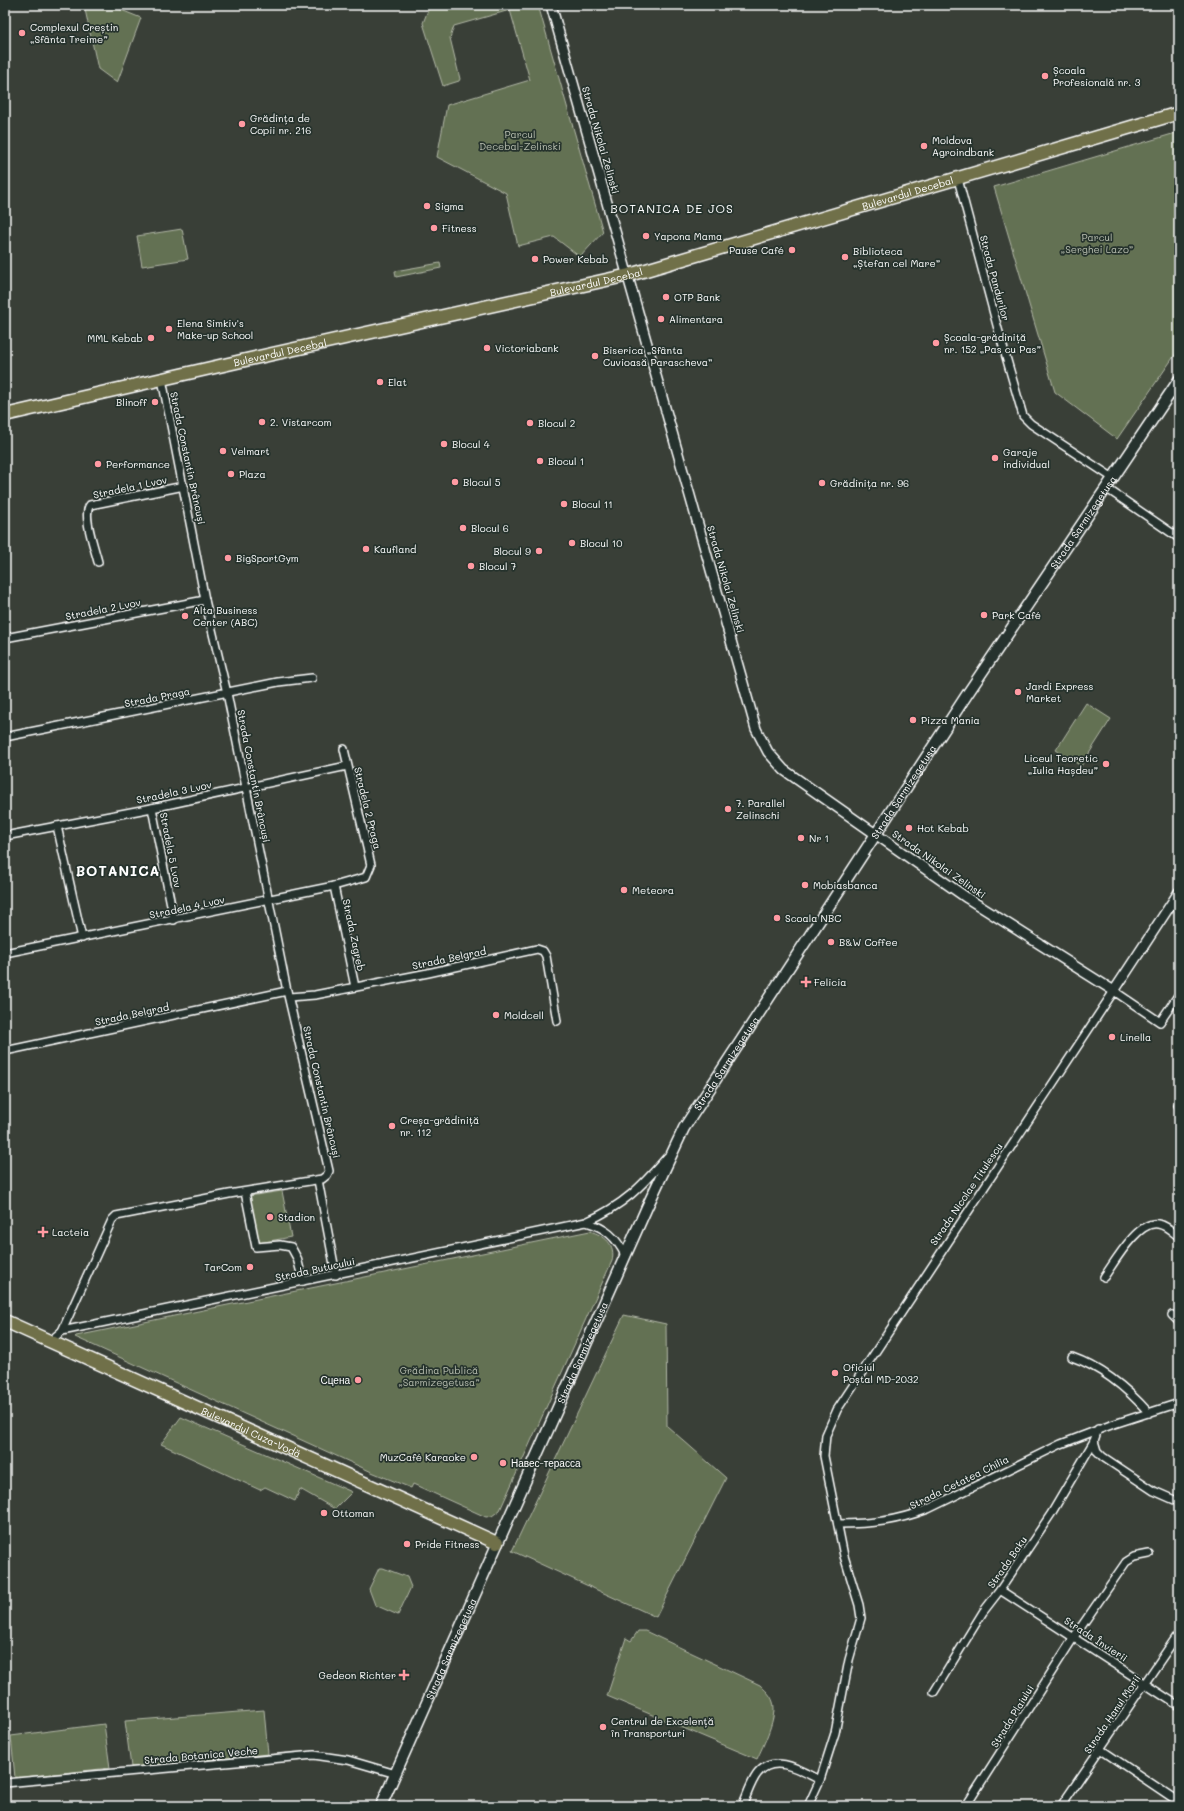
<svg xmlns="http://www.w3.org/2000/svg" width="1184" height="1811" font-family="Mali,sans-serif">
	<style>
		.green { fill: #647152; stroke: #b2b8a8 }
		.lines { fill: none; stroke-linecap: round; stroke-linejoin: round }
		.minor-casing { stroke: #fff; stroke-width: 10 }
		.tertiary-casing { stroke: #fff; stroke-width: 12 }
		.secondary-casing { stroke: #fff; stroke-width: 13 }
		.primary-casing { stroke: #fff; stroke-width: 15 }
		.minor { stroke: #26332d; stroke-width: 7 }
		.tertiary { stroke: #26332d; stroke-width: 9 }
		.secondary { stroke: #26332d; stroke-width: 10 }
		.primary { stroke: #70704a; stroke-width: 12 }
		.poi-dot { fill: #ff9aa2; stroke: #26332d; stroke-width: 1.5 }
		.labels { text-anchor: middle; stroke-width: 3.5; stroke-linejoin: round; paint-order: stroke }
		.poi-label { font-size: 10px; fill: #fff; stroke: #26332d; text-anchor: start }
		.park-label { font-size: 10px; fill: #b9bfb1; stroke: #26332d }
		.street-label { font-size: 10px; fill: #fff; stroke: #26332d }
		.quarter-label { font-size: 12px; letter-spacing: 1px; fill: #fff; stroke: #26332d }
		.district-label { font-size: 14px; font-weight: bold; letter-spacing: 1px; fill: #fff; stroke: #26332d }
	</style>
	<rect width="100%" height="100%" fill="#393f37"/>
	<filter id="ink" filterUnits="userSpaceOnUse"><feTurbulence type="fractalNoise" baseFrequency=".025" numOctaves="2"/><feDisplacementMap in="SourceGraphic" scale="8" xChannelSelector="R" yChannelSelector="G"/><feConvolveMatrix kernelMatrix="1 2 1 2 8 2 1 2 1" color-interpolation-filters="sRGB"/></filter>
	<g filter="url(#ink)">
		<g class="green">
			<polygon points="84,5 109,5 141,18 117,83 98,69"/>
			<polygon points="430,5 538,5 603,232 580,257 554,237 518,246 506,193 437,157 447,105 530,80 510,10 454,26 450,38 460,79 459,81 443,86 423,23"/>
			<polygon points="1179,132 1179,349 1117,439 1055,392 994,187"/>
			<polygon points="182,229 188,259 142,266 137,236"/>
			<polygon points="440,263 441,268 396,277 395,271"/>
			<polygon points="1086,703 1111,719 1081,766 1056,750"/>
			<polygon points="282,1191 291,1237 259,1243 249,1196"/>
			<path d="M590,1231c15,5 26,13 22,30l-112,249 -8,6 -6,1 -73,-33 -2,4 -37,-15 -299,-136 1,-1z"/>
			<polygon points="624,1315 666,1324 667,1426 726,1478 656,1617 512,1551"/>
			<polygon points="181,1417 352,1492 335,1509 300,1489 295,1501 265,1487 260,1490 161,1444"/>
			<polygon points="379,1568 383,1568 407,1577 411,1587 398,1615 375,1605 369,1589"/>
			<path d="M638,1631h7l115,54c5,5 11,10 13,17 5,14 -10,44 -16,57l-150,-63 19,-58 5,3z"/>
			<polygon points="264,1710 268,1754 131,1767 125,1721"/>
			<polygon points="104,1724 110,1768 15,1778 11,1736"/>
		</g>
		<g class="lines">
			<g class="minor-casing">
				<g id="minor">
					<polyline points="958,179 998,329 1023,416 1031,424 1113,478"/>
					<polyline points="1106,488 1179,538"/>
					<path d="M98,562c-3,-13 -16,-47 -8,-57l94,-19"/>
					<polyline points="5,638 205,600"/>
					<polyline points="5,737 278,682 312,678"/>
					<polyline points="152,808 174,920"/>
					<polyline points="57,826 82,938"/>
					<polyline points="5,836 152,808 347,766"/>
					<polyline points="334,886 355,987"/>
					<polyline points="5,953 334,886 366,877 371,865 344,749"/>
					<polyline points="289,997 315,995 428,973 537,949 543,951 546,956 557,1021"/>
					<polyline points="5,1051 287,991"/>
					<polyline points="1178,1105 1179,1105"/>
					<polyline points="318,1180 336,1275"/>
					<polyline points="245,1192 256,1247 280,1245 291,1247 297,1258 303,1281"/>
					<path d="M586,1222c20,6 30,15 39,33"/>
					<path d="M1104,1277c10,-14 34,-57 54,-53 8,1 15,8 21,13"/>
					<polyline points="1172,1315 1179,1322"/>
					<polyline points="62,1331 112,1220 116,1216 229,1194 322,1179 327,1175 329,1171 287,991 227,693 205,600 162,379"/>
					<path d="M52,1342l4,-6 6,-5 524,-109c38,-17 55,-35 81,-65"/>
					<path d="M1072,1357c31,11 55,31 77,56"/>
					<polyline points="1094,1441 1097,1451 1103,1457 1154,1491 1179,1502"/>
					<path d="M838,1524c33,0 58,-3 90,-15l133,-65 50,-19 68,-22"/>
					<polyline points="1000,1590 1179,1706"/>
					<polyline points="934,1692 983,1612 1000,1590 1051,1514 1094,1441 1098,1429"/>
					<polyline points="1100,1749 1179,1802"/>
					<polyline points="5,1783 314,1755 348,1760 396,1774"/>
					<path d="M742,1806c5,-10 9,-25 16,-33 17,-20 44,-2 62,7"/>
					<polyline points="808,1806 820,1780 835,1733 849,1660 861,1618 859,1605 844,1556 824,1456 826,1435 837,1410 1114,991 1160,1022 1179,994"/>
					<polyline points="966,1806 1074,1637 1126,1562 1134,1557 1149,1554"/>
					<polyline points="1061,1806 1179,1633"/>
				</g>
			</g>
			<g class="tertiary-casing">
				<polyline id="tertiary" points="551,5 756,729 768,752 784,770 967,898 1114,991 1179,892"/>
			</g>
			<g class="secondary-casing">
				<g id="secondary">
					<path id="s1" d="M381,1806l266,-599 37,-79 284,-435 211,-313"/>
				</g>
			</g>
			<g class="primary-casing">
				<g id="primary">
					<path id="s2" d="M5,415l245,-56 379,-84 550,-162"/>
					<path id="s3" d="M5,1321l492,222"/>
				</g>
			</g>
			<use href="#minor" class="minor"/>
			<use href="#tertiary" class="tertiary"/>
			<use href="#secondary" class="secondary"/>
			<use href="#primary" class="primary"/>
		</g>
	</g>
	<g class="poi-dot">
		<circle cx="22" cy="33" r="4"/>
		<circle cx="1045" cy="76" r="4"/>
		<circle cx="242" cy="124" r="4"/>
		<circle cx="924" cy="146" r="4"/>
		<circle cx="427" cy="206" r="4"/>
		<circle cx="434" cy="228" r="4"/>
		<circle cx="646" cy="236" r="4"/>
		<circle cx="792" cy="250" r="4"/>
		<circle cx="845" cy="257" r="4"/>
		<circle cx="535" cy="259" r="4"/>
		<circle cx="666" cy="297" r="4"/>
		<circle cx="661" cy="319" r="4"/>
		<circle cx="169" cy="329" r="4"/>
		<circle cx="151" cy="338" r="4"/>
		<circle cx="936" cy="343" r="4"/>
		<circle cx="487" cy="348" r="4"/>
		<circle cx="595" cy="356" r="4"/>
		<circle cx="380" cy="382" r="4"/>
		<circle cx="155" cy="402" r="4"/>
		<circle cx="262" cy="422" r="4"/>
		<circle cx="530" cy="423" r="4"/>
		<circle cx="444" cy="444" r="4"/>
		<circle cx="223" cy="451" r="4"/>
		<circle cx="995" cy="458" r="4"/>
		<circle cx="540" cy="461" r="4"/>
		<circle cx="98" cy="464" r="4"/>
		<circle cx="231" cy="474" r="4"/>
		<circle cx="455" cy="482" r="4"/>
		<circle cx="822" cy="483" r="4"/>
		<circle cx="564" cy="504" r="4"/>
		<circle cx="463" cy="528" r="4"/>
		<circle cx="572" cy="543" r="4"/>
		<circle cx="366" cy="549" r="4"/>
		<circle cx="539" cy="551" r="4"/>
		<circle cx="228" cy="558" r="4"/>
		<circle cx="471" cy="566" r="4"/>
		<circle cx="984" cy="615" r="4"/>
		<circle cx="185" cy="616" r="4"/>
		<circle cx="1018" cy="692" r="4"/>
		<circle cx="913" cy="720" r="4"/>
		<circle cx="1106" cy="764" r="4"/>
		<circle cx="728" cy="809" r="4"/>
		<circle cx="909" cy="828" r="4"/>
		<circle cx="801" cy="838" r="4"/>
		<circle cx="805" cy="885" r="4"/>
		<circle cx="624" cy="890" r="4"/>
		<circle cx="777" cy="918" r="4"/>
		<circle cx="831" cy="942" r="4"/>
		<path d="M804 976h4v4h4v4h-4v4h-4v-4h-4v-4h4z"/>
		<circle cx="496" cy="1015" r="4"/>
		<circle cx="1112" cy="1037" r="4"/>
		<circle cx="392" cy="1126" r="4"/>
		<circle cx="270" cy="1217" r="4"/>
		<path d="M41 1226h4v4h4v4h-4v4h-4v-4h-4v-4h4z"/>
		<circle cx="250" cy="1267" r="4"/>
		<circle cx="835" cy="1373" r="4"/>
		<circle cx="358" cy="1380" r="4"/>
		<circle cx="474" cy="1457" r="4"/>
		<circle cx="503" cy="1463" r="4"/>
		<circle cx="324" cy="1513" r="4"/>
		<circle cx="407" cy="1544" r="4"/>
		<path d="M402 1669h4v4h4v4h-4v4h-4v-4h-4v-4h4z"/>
		<circle cx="603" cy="1727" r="4"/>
	</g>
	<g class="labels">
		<g class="poi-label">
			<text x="30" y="31">Complexul Creștin<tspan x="30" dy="12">„Sfânta Treime”</tspan></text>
			<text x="1053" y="74">Școala<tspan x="1053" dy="12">Profesională nr. 3</tspan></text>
			<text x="250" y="122">Grădința de<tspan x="250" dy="12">Copii nr. 216</tspan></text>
			<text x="932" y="144">Moldova<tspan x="932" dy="12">Agroindbank</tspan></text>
			<text x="435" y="210">Sigma</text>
			<text x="442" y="232">Fitness</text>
			<text x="654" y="240">Yapona Mama</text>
			<text x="784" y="254" text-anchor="end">Pause Café</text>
			<text x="853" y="255">Biblioteca<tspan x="853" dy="12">„Ștefan cel Mare”</tspan></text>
			<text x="543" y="263">Power Kebab</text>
			<text x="674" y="301">OTP Bank</text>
			<text x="669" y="323">Alimentara</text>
			<text x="177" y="327">Elena Simkiv's<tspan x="177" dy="12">Make-up School</tspan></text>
			<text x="944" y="341">Școala-grădiniță<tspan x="944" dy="12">nr. 152 „Pas cu Pas”</tspan></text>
			<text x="143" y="342" text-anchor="end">MML Kebab</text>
			<text x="495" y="352">Victoriabank</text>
			<text x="603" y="354">Biserica „Sfânta<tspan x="603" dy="12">Cuvioasă Parascheva”</tspan></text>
			<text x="388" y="386">Elat</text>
			<text x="147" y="406" text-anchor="end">Blinoff</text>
			<text x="270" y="426">2. Vistarcom</text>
			<text x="538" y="427">Blocul 2</text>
			<text x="452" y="448">Blocul 4</text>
			<text x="231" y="455">Velmart</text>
			<text x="1003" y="456">Garaje<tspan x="1003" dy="12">individual</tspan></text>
			<text x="548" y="465">Blocul 1</text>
			<text x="106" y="468">Performance</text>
			<text x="239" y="478">Plaza</text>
			<text x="463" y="486">Blocul 5</text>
			<text x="830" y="487">Grădinița nr. 96</text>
			<text x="572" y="508">Blocul 11</text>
			<text x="471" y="532">Blocul 6</text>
			<text x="580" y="547">Blocul 10</text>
			<text x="374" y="553">Kaufland</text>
			<text x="531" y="555" text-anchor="end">Blocul 9</text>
			<text x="236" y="562">BigSportGym</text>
			<text x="479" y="570">Blocul 7</text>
			<text x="193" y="614">Alta Business<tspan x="193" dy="12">Center (ABC)</tspan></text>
			<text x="992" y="619">Park Café</text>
			<text x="1026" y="690">Jardi Express<tspan x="1026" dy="12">Market</tspan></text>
			<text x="921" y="724">Pizza Mania</text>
			<text x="1098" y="762" text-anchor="end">Liceul Teoretic<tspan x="1098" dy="12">„Iulia Hașdeu”</tspan></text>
			<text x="736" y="807">7. Parallel<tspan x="736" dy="12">Zelinschi</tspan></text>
			<text x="917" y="832">Hot Kebab</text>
			<text x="809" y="842">Nr 1</text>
			<text x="813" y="889">Mobiasbanca</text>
			<text x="632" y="894">Meteora</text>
			<text x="785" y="922">Scoala NBC</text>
			<text x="839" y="946">B&amp;W Coffee</text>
			<text x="814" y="986">Felicia</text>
			<text x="504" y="1019">Moldcell</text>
			<text x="1120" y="1041">Linella</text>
			<text x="400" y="1124">Creșa-grădiniță<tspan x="400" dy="12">nr. 112</tspan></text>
			<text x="278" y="1221">Stadion</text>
			<text x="52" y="1236">Lacteia</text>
			<text x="242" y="1271" text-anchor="end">TarCom</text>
			<text x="843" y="1371">Oficiul<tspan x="843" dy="12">Poștal MD-2032</tspan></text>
			<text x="350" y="1384" text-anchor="end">Сцена</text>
			<text x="466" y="1461" text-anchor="end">MuzCafé Karaoke</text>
			<text x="511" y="1467">Навес-терасса</text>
			<text x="332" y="1517">Ottoman</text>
			<text x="415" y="1548">Pride Fitness</text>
			<text x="396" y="1679" text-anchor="end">Gedeon Richter</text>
			<text x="611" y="1725">Centrul de Excelență<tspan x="611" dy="12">în Transporturi</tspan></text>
		</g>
		<g class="park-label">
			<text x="520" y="138">Parcul<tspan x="520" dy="12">Decebal-Zelinski</tspan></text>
			<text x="1097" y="241">Parcul<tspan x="1097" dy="12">„Serghei Lazo”</tspan></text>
			<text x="439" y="1374">Grădina Publică<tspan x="439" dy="12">„Sarmizegetusa”</tspan></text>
		</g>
		<g class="street-label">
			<text transform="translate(601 140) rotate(74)" y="4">Strada Nikolai Zelinski</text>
			<text dy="4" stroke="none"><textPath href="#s2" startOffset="930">Bulevardul Decebal</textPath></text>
			<text transform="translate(995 278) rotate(75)" y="4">Strada Pandurilor</text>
			<text dy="4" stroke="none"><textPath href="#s2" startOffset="606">Bulevardul Decebal</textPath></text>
			<text dy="4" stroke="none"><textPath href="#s2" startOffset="282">Bulevardul Decebal</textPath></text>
			<text transform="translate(188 458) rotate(78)" y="4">Strada Constantin Brâncuși</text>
			<text transform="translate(130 487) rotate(-12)" y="4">Stradela 1 Lvov</text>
			<text dy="4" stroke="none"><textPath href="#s1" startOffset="1468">Strada Sarmizegetusa</textPath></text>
			<text transform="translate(726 579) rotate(74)" y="4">Strada Nikolai Zelinski</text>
			<text transform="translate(103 609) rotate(-11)" y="4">Stradela 2 Lvov</text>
			<text transform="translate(157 697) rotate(-11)" y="4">Strada Praga</text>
			<text transform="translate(254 776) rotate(79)" y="4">Strada Constantin Brâncuși</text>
			<text transform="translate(174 792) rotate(-12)" y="4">Stradela 3 Lvov</text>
			<text dy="4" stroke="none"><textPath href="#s1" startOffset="1144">Strada Sarmizegetusa</textPath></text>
			<text transform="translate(368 808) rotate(76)" y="4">Stradela 2 Praga</text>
			<text transform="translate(171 850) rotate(79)" y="4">Stradela 5 Lvov</text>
			<text transform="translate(939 864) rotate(35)" y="4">Strada Nikolai Zelinski</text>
			<text transform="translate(187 907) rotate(-12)" y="4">Stradela 4 Lvov</text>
			<text transform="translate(354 935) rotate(78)" y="4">Strada Zagreb</text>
			<text transform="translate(449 958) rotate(-12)" y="4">Strada Belgrad</text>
			<text transform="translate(132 1014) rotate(-12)" y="4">Strada Belgrad</text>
			<text dy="4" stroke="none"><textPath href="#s1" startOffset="820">Strada Sarmizegetusa</textPath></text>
			<text transform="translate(322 1092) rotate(77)" y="4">Strada Constantin Brâncuși</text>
			<text transform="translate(966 1194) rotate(-56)" y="4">Strada Nicolae Titulescu</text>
			<text transform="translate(315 1269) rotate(-12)" y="4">Strada Butucului</text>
			<text dy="4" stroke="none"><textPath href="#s1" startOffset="496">Strada Sarmizegetusa</textPath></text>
			<text dy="4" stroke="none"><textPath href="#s3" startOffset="270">Bulevardul Cuza-Vodă</textPath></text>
			<text transform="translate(959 1482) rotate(-26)" y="4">Strada Cetatea Chilia</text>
			<text transform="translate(1007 1562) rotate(-55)" y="4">Strada Baku</text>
			<text transform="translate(1096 1639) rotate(33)" y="4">Strada Învierii</text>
			<text dy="4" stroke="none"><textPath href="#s1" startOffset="172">Strada Sarmizegetusa</textPath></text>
			<text transform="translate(1112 1714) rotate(-56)" y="4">Strada Hanul Morii</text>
			<text transform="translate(1012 1716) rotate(-58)" y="4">Strada Plaiului</text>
			<text transform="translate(201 1755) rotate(-5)" y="4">Strada Botanica Veche</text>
		</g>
		<g class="quarter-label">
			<text x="672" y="213">BOTANICA DE JOS</text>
		</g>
		<g class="district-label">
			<text x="118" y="876">BOTANICA</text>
		</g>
	</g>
	<rect width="1184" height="1811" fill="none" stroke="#26332d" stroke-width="20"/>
	<rect x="10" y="10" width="1164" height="1791" fill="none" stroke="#fff" stroke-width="1.5" filter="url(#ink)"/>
</svg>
